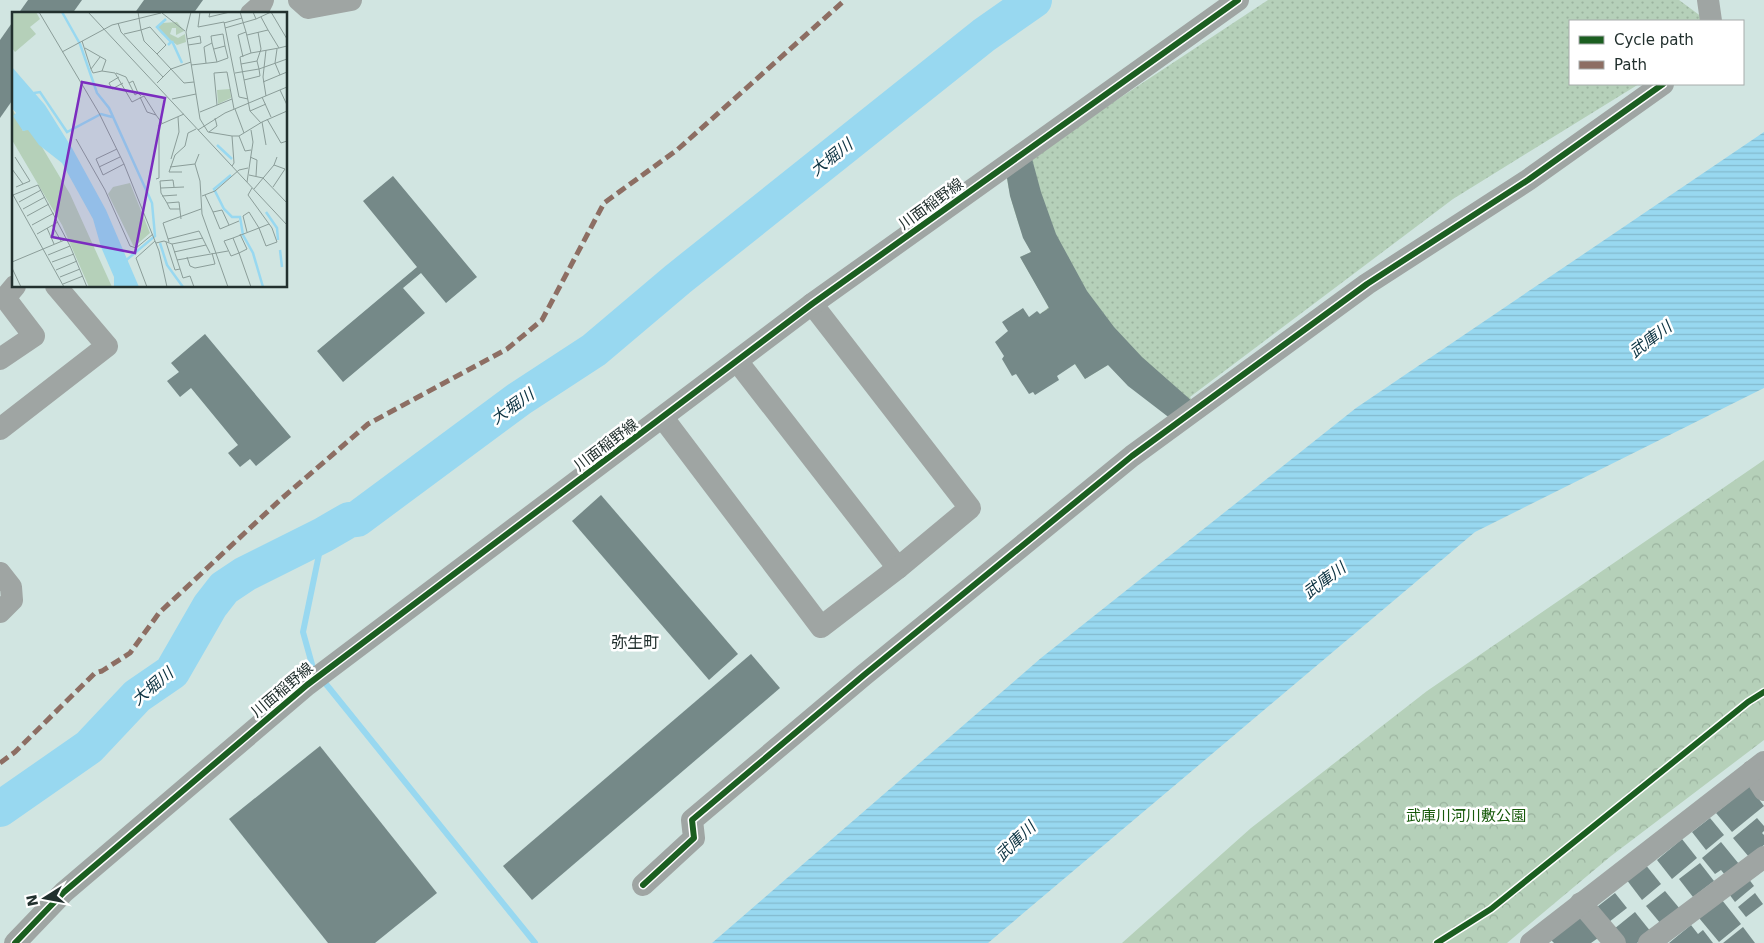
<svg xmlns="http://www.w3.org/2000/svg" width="1764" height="943" font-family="'DejaVu Sans','Noto Sans JP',sans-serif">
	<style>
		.grass { fill: url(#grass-dots) }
		.park { fill: url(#park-crowns) }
		.water { fill: url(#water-rules) }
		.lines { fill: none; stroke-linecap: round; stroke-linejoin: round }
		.stream { stroke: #98d8f0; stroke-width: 6 }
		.river { stroke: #98d8f0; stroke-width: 36 }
		.building { fill: #758988 }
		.street { stroke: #9fa5a3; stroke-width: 22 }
		.quiet { stroke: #8d6e63; stroke-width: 5; stroke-dasharray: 10 5; stroke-linecap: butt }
		.cycleway-casing { stroke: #fff; stroke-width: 9 }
		.cycleway { stroke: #1b5e20; stroke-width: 6 }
		.labels { text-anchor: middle; stroke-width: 5; stroke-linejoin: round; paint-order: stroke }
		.street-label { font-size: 15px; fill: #22302e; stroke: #fff }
		.park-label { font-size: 15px; fill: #17590a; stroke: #fff }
		.water-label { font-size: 16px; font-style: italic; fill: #0b3241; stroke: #fff }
		.neighbourhood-label { font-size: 16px; fill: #22302e; stroke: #fff }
		.inset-river { fill: none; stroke: #98d8f0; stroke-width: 2.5 }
		.inset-road { fill: none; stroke: #8b9d99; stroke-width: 1 }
		.view { fill: #7b2cbf; fill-opacity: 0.15; stroke: #7b2cbf; stroke-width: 2.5 }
		.inset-edge { fill: none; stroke: #22302e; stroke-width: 2.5 }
	</style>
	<defs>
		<pattern id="grass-dots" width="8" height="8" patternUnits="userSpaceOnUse" patternTransform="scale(1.25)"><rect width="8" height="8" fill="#b5d0b9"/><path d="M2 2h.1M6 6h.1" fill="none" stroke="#9bb39f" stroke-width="1.8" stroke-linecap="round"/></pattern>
		<pattern id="park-crowns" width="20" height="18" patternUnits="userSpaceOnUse" patternTransform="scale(1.25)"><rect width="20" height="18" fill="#b5d0b9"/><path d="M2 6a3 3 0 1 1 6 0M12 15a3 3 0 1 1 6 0" fill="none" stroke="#9bb39f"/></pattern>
		<pattern id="water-rules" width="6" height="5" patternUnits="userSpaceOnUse" patternTransform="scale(1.25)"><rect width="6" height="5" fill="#98d8f0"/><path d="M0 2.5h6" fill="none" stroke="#83bace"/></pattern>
	</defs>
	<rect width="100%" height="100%" fill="#d1e5e1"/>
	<path class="grass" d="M1268,0h411l23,17 -2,4h-130v63h69l-186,115 -263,198 3,5 -85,-37 -23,14 -45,-65 9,-7 -29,-50 11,-5c-13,-25 -21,-52 -25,-79z"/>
	<polygon class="park" points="1764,460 1764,740 1611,856 1507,943 1122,943 1251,828 1427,691"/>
	<polygon class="water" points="1764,132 1764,388 1475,532 988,943 712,943 1041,658 1356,408"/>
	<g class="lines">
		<polyline class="stream" points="323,535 303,632 313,668 535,943"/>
		<polyline class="river" points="0,809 89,747 137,696 172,672 210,606 224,588 245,574 323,535 349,520 357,519 519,399 594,350 678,279 984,35 1034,0"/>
	</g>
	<g class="building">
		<polygon points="28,0 82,0 72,14 18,14"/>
		<polygon points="144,0 203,0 193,14 134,14"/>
		<polygon points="14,20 14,98 0,118 0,40"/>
		<polygon points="1031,155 1041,192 1056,234 1087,291 1114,327 1142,357 1193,402 1171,419 1128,386 1108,365 1085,379 1075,364 1057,376 1059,380 1035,395 1033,392 1029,394 1016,374 1012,376 1002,359 1004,356 995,342 1008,331 1002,322 1023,308 1029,317 1037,311 1040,314 1049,308 1020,257 1031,252 1023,238 1010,196 1006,172"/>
		<polygon points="393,176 477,277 446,303 421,273 403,288 425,313 343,382 317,351 417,267 363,201"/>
		<polygon points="205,334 291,437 256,466 250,459 240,467 228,453 238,445 191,388 180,397 167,381 179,372 171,363"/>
		<polygon points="601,495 738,654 709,680 572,521"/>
		<polygon points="751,654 780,688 532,900 503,866"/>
		<polygon points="320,746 437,893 375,943 328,943 229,819"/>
		<polygon points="1749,786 1764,806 1732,832 1716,813"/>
		<polygon points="1710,818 1724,835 1706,850 1692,832"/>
		<polygon points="1757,818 1764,826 1764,831 1762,833 1764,835 1764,845 1749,857 1733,838"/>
		<polygon points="1682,839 1697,858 1672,879 1657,860"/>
		<polygon points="1721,842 1739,864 1725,875 1721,870 1715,874 1702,858"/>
		<polygon points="1700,863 1714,881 1693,897 1679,879"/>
		<polygon points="1645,864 1661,884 1642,900 1626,879"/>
		<polygon points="1748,878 1754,886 1735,902 1729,894"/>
		<polygon points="1665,891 1680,909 1661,924 1646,906"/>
		<polygon points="1615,893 1627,908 1609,922 1597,907"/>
		<polygon points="1755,893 1763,904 1746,917 1738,907"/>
		<polygon points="1722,900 1741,924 1719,942 1699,918"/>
		<polygon points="1635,912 1651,932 1637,943 1625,943 1614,929"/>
		<polygon points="1580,916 1598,938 1591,943 1554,943 1551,940"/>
		<polygon points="1691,925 1698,934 1703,930 1713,943 1669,943"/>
		<polygon points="1743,927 1755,943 1723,943"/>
	</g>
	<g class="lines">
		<g class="street">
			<polyline points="299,0 308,8 351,0"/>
			<polyline points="1708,0 1711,21"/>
			<polyline points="251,14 260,6 263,0"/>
			<polyline points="0,359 34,336 5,298 15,286"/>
			<polyline points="737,361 898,568"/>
			<polyline points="663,418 821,627 898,568 970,508 812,304"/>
			<polyline points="0,429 107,346 56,286"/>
			<polyline points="0,573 11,587 12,600 0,612"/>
			<polyline points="1752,771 1764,790"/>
			<polyline points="643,885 694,838 692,820 864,675 1132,456 1367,284 1528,180 1663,84"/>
			<polyline points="1581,903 1615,943"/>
			<polyline points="15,943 64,892 307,685 812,304 1238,0"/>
			<polyline points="1531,943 1764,762"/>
			<polyline points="1649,943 1764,857"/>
		</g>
		<polyline class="quiet" points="0,763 15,752 95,673 102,671 130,653 159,613 280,500 368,424 507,349 542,320 604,203 677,150 845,0"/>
		<g class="cycleway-casing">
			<g id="cycleway">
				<polyline points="643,885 694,838 692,820 864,675 1132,456 1367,284 1528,180 1663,84"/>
				<polyline points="15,943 64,892 307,685 812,304 1238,0"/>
				<polyline points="1437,943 1491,909 1748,702 1764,692"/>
			</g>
		</g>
		<use href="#cycleway" class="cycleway"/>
	</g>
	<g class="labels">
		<g class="street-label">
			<text transform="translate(931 204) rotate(-36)" y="5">川面稲野線</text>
			<text transform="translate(606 445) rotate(-37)" y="5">川面稲野線</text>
			<text transform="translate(282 690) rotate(-40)" y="5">川面稲野線</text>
		</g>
		<g class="park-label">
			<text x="1466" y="821">武庫川河川敷公園</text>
		</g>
		<g class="water-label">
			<text transform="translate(831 157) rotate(-38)" y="6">大堀川</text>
			<text transform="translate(1650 339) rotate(-37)" y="6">武庫川</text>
			<text transform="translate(512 406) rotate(-35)" y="6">大堀川</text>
			<text transform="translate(1324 580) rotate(-37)" y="6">武庫川</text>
			<text transform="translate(152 686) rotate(-40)" y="6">大堀川</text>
			<text transform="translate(1015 841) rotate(-44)" y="6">武庫川</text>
		</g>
		<g class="neighbourhood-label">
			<text x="635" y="648">弥生町</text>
		</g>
	</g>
	<g transform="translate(12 12)">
		<rect width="275" height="275" fill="#d1e5e1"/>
		<path d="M118,171l20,50 -16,14 -26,-53 5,-7z" fill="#b5d0b9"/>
		<path d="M165,10l7,9 -8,4v-7h-4l-2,6 8,4 7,-4 1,8 -9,3 -16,-12 -4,-7 5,-3z" fill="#b5d0b9"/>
		<path d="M218,77l1,9 -13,6 -1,-14zM0,96l11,23 5,-2 8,8 34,57 42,93h-23l-27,-62 -50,-85z" fill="#b5d0b9"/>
		<path d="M0,0h24l4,7 -10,8 6,7 -21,18 -3,-4z" fill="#b5d0b9"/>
		<path d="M0,55l33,38 27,43 34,62 33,77h-25v-10l-13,-30 -8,-28 -31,-56 -23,-18 -11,-15 -5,1 -10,-15 3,-3 -4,-5z" fill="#98d8f0"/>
		<path class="inset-river" d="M50,0l18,32 17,49 12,15 43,95 3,33 -31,26M154,7l-9,8 14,15 -3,3M160,29l10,22M22,81l6,-1 27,40 34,-18 11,3M205,133l15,14M219,163l-17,14 10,20 8,8h8l3,18 10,18 10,34M254,200l11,16 1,12M148,231l7,22 16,22M268,238l2,17"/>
		<path class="inset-road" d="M27,0l60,101 25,51 35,87 8,36M76,0l199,213M179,0l-5,20 14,87 8,13 24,4h7l23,-14 4,23M188,0l-2,15 26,-5 15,75 9,2M198,0l-1,5 21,-5M228,0l6,20M241,0l3,7 15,-7 16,27M150,1l23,18M106,11l3,9 42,45M212,11l18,-5M213,16l31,-9M256,18l11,18 8,-2M112,22l17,-4 -3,-18M235,23l21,-5 -7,-13M175,27l13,-3 1,7 -13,2M70,29l9,28 9,-12M200,31l5,19 11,-4 -3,-12M73,36l21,12 -4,11M265,37l-2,14 5,12M50,40l50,-27 49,-12M145,42l-13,-13 -3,-11 9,-3 16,18 -9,9 27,29 10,-1M231,45l-5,-22 8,-3 5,21 28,-5M245,49l4,-12 -3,-17M194,51l-2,-16 8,-4 -1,-7 12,-2 2,12 -11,3M229,52l9,47 16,-7M179,53l26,-3M79,57l2,4 9,-2 13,2 17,29 12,-6 12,19M104,61l10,4 9,18 3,-2 3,3M223,61l24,-4 -2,-8 -16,3 -1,-7 11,-4M107,65l-10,6 3,6 11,-6M232,68l16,-4 -1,-7 28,-10M251,70l24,-10M117,71l4,-2 5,12M145,71l14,-14 20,-7M268,78l7,15M254,84l-3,-19 3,-27M128,85l7,15 9,3 6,8M250,85l9,20M160,87l24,-5M205,93l-3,-32 13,-1 7,37M223,97l9,24M238,99l11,12M188,100l32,-13M255,107l14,24 6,-2M250,110l25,-11M186,118l27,-17 62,-26M197,120l8,-6 -2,-8M227,124l6,15 6,-1M64,127l29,51 25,56 6,2 17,-14M105,137l-21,10 7,16 21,-11M187,142l-4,10 5,17 2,33 26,73M3,145l15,24 -14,6M238,145l7,3 -1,16M159,147l8,-27 -1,-15M220,154l2,-3 -2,-27M87,155l21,-10M158,155l25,-3M0,157l11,15M170,160h-13l6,-17 10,-9 3,-13 8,-4M237,163l14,3 24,25M144,167l3,-1v-53l25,-11M235,170l6,-40 -2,-12M162,175l-1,-7 -13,1 1,12 6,10 12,-1 2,17M261,175l12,-18 -11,-4 3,-8M149,176l23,-1M242,177l20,-24M0,181l52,94M1,183l25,-10 32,61 17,41M193,183l8,17 9,-2 7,15M150,184l15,-1M190,184l13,-5 24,-21 9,-2M7,190l22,-12M155,191l3,6h10M11,197l22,-12M201,200l7,17 19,-8M15,204l22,-12M20,213l22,-12M40,213l9,16M35,216l7,16M235,220l-4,-16 6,-4 10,16 10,-4M25,222l21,-12M228,222l7,15 -8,4 12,34M221,226l-9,3 7,15 8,-3 -6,-15 26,-10 7,18 11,-4 -5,-14 -24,-33 4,-7M156,227l31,-8 11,22M154,230l9,28 5,-1M157,230l-6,-19 38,-14M144,231l8,-2 8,3 11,34 7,-2 4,11M160,232l31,-6M162,240l32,-7M36,243l22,-9M175,245l3,9 5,2 20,-4 -3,-11M165,248l51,-9M0,250l55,-23M40,250l22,-8M0,256l9,19M44,258l21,-9M48,265l20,-8M51,272l20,-8M135,275l-11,-29 19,-17"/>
		<path class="view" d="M70,70l83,16 -30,155 -83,-16z"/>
		<rect width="275" height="275" class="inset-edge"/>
	</g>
	<rect x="1569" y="20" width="175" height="65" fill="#ffffff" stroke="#a7acab"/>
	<rect x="1579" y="36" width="25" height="8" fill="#1b5e20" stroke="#a7acab"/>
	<text x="1614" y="45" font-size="15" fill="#22302e">Cycle path</text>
	<rect x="1579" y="61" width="25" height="8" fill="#8d6e63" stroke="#a7acab"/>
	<text x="1614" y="70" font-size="15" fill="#22302e">Path</text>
	<g transform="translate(45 898) rotate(259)" stroke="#ffffff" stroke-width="4" paint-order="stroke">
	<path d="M0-4L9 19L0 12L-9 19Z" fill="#22302e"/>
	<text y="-8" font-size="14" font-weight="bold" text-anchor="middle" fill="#22302e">N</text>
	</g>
</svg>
